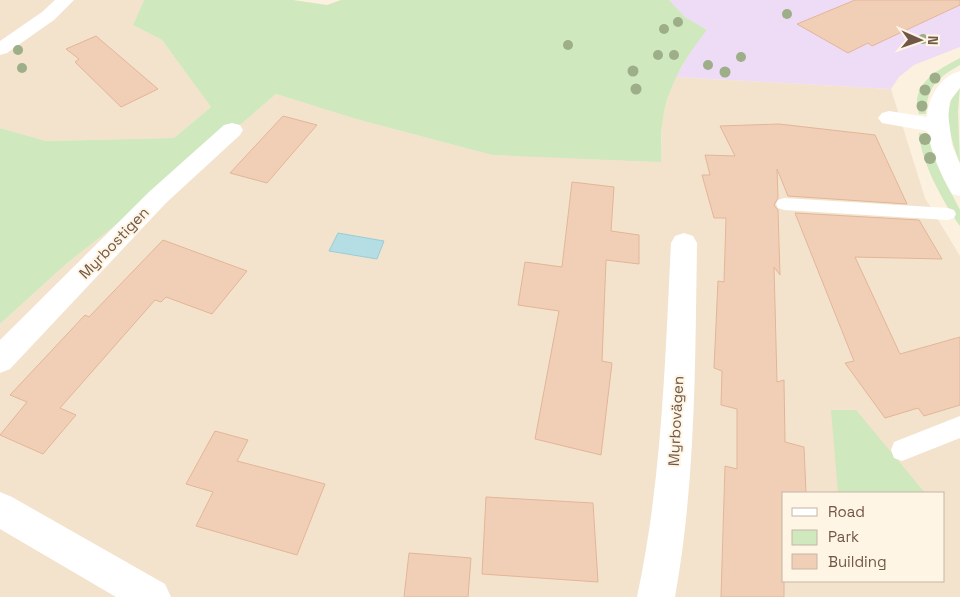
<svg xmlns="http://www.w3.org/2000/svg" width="960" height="597" font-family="'Space Grotesk',sans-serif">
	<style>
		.residential { fill: #f3e3cd; fill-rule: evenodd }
		.education { fill: #eedcf7 }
		.green { fill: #cfe8be }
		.water { fill: #b4dde4; stroke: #9accd6 }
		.building { fill: #f1cfb7; stroke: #e3b597 }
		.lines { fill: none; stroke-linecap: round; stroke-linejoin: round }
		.lane { fill: #fff; fill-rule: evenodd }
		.street { fill: #fff; fill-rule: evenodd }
		.tree { fill: #9dae88 }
		.labels { text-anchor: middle; stroke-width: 4; stroke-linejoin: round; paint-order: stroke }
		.street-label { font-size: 15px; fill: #715747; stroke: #fff5e4 }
	</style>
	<rect width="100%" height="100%" fill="#fcf1df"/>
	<g class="residential">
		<polygon points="0,0 144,0 133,25 162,40 211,107 174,138 46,141 0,128"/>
		<path d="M676,77l215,12 34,109 35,58v341h-960v-273l66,-60 140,-110 70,-60 80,25 136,36 169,6 1,-41 8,-29zM784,493h160v88h-160z"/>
	</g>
	<polygon class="education" points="669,0 960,0 960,47 914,65 899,77 891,89 676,77 694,46 707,30 685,17"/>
	<g class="green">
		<path d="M144,0h149l34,5 14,-5h328l16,17 22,13c-21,26 -39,56 -44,89 -3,14 -1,29 -2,43l-169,-7 -136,-36 -80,-25 -70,60 -140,110 -66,60v-196l46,13 128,-3 37,-31 -49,-67 -29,-15z"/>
		<path d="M960,58v7c-23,13 -33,22 -34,49h-7c-10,-30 19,-44 41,-56z"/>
		<path d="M960,86l-2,26 2,51c-9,-21 -20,-59 0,-77z"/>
		<path d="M919,133l4,1 6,5 13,36 18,35v16c-16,-22 -40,-66 -41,-93z"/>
		<polygon points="831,410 856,410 925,493 838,493"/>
	</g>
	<polygon class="water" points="338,233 384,241 377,259 329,251"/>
	<g class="building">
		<polygon points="855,0 960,0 960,5 872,46 868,43 848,53 797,24"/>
		<polygon points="96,36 158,89 121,107 75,62 79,59 66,49"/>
		<polygon points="283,116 317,125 267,183 230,173"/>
		<polygon points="779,124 875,135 907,204 788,196 777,169 778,198 774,205 778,210 780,275 774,267 777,382 784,380 785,442 804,447 806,493 784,493 784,597 721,597 725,466 737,469 737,409 721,405 722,371 714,368 718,281 724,282 726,218 714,218 702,175 710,175 705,155 735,156 720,126"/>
		<polygon points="572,182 614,187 611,231 639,235 639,264 606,260 602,361 612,363 601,455 535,439 559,311 518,305 525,262 562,267"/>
		<polygon points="795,213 919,220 942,259 855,257 900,354 960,337 960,405 924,416 918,408 885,418 845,363 854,361"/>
		<polygon points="163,240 247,271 212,314 166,297 161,302 155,300 60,408 76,415 43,454 0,435 27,402 10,395 85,315 89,317"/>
		<polygon points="215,431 248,440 237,461 325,484 297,555 196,526 213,492 186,484"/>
		<polygon points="486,497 593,503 598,582 482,574"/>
		<polygon points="409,553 471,558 468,597 404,597"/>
	</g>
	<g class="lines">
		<g class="lane">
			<polygon points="784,198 948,208 954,210 956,214 954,218 948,220 784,210 778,208 776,204 778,200"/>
			<polygon points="960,416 960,438 902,461 894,458 891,450 894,442"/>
		</g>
		<g class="street">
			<polygon points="55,0 74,0 54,20 7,53 0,55 0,41 42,12"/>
			<path d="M960,71v17l-10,13 -2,14 4,30 8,19v32l-8,-2c-12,-20 -20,-40 -25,-63l-45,-8 -4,-5 4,-5 7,-2 38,6c1,-19 13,-41 33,-46z"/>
			<polygon points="232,123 240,125 243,130 240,135 166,203 10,369 0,373 0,340 150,191 224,125"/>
			<path d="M684,233l9,3 4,7c-2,119 -1,237 -22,354h-38c25,-117 28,-235 34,-354l4,-7z"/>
			<polygon points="0,492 12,497 165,584 171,597 116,597 0,529"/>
		</g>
	</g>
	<g class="tree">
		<circle cx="787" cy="14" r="5"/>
		<circle cx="678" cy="22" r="5"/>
		<circle cx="664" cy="29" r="5"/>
		<circle cx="923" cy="39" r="5"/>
		<circle cx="568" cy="45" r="5"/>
		<circle cx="18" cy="50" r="5"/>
		<circle cx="658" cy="55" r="5"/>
		<circle cx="674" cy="55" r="5"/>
		<circle cx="741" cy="57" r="5"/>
		<circle cx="708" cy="65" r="5"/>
		<circle cx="22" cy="68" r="5"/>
		<circle cx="633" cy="71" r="5.5"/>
		<circle cx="725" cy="72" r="5.5"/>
		<circle cx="935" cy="78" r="5.5"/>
		<circle cx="636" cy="89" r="5.5"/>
		<circle cx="925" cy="90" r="5.5"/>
		<circle cx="922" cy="106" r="5.5"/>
		<circle cx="925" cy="139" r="6"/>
		<circle cx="930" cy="158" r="6"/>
	</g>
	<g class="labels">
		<g class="street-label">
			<text transform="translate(114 243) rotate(-46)" y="5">Myrbostigen</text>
			<text transform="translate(676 421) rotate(-87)" y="5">Myrbovägen</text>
		</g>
	</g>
	<rect x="782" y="492" width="162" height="90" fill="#fff5e4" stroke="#c6b6a5"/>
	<rect x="792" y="508" width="25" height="8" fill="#ffffff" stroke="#c6b6a5"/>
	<text x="828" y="517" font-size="15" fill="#715747">Road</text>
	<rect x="792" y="530" width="25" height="15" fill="#cfe8be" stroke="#c6b6a5"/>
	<text x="828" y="542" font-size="15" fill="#715747">Park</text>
	<rect x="792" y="554" width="25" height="15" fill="#f1cfb7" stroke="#c6b6a5"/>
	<text x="828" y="567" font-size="15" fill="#715747">Building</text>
	<g transform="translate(920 40) rotate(92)" stroke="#fff5e4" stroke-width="4" paint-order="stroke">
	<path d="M0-4L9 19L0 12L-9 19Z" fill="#715747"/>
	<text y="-8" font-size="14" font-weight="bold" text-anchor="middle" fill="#715747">N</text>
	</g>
</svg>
